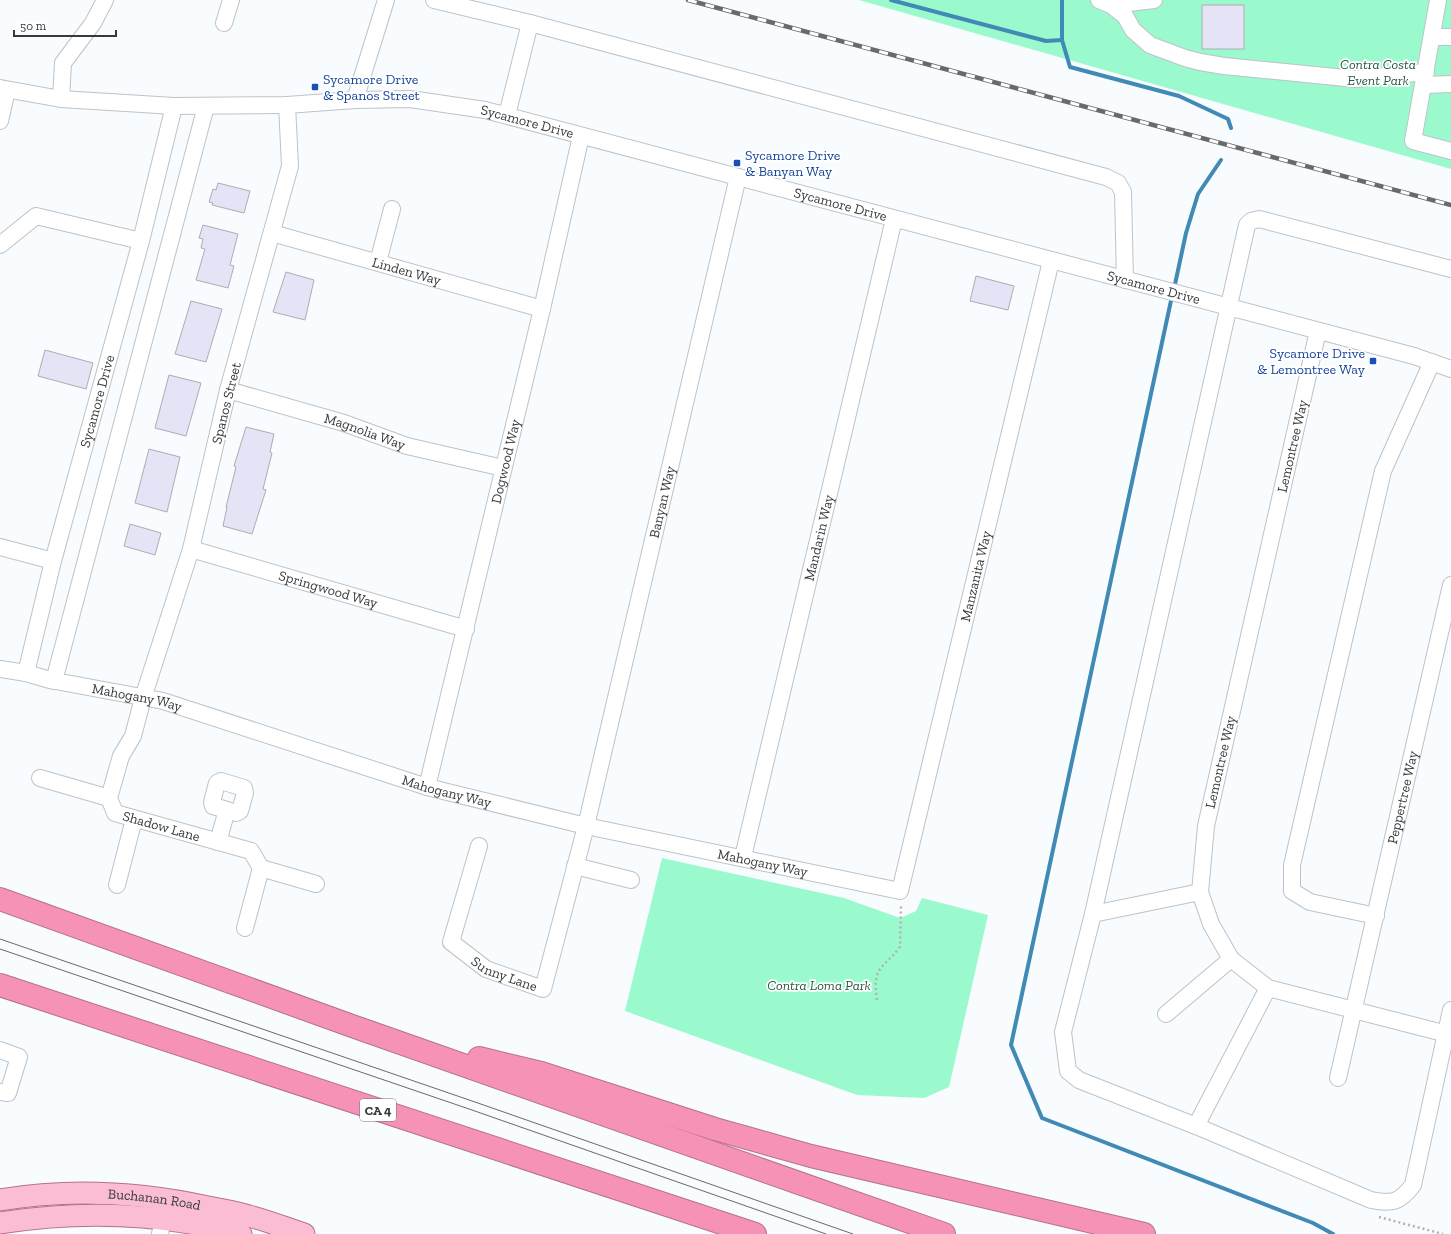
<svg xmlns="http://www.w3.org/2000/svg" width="1451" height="1234" font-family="'Zilla Slab',serif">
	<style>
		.green { fill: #9afacd }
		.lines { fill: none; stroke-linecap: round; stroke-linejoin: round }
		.stream { stroke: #408ab5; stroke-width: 4 }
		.building { fill: #e5e3f6; stroke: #adacb3 }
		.minor-casing { stroke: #bdc3c8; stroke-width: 18 }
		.major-casing { stroke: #b3728c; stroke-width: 23 }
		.highway-casing { stroke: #b3728c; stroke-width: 24 }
		.path { stroke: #afb2b5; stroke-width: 2.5; stroke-dasharray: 2 3; stroke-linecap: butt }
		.minor { stroke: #fff; stroke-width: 16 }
		.major { stroke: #fabdd4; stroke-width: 21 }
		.highway { stroke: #f691b7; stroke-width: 22 }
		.tram { stroke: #686a6d; stroke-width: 1 }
		.rail-casing { stroke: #686a6d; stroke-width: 4.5 }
		.rail { stroke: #fff; stroke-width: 3; stroke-dasharray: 9; stroke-linecap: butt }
		.transit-dot { fill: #1a4fb4; stroke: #fff; stroke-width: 1.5 }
		.labels { text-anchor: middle; stroke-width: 3.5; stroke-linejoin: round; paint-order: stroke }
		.shield { fill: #fff; stroke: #737476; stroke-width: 1 }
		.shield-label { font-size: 13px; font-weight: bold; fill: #37393b }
		.park-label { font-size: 14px; font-style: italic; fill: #285742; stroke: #fff }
		.transit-label { font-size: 14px; fill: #164399; stroke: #fff; text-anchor: start }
		.street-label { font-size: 14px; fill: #37393b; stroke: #fff }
	</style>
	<rect width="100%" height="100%" fill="#f8fcff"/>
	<g class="green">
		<polygon points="859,0 1451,0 1451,169"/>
		<polygon points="662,858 844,898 900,918 916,911 922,898 988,915 949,1087 924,1098 857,1095 625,1011"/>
	</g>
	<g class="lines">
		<g class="stream">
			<polyline points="891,0 1046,41 1062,40"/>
			<polyline points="1062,0 1062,40 1070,67 1179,96 1228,119 1231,128"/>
			<polyline points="1174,289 1186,233 1198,194 1221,160"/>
			<polyline points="1172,296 1011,1045 1042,1118 1313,1223 1333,1234"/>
		</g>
	</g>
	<g class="building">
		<rect x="1202" y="5" width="42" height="44"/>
		<polygon points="218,183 250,191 244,213 212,205 213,203 209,202 213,189 216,190"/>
		<polygon points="203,225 238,234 230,265 234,266 228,288 196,280 205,249 201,248 203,239 199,238"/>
		<polygon points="286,272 314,280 305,320 273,312"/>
		<polygon points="976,276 1014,286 1008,310 970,301"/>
		<polygon points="191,301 222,309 206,362 175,354"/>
		<polygon points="45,350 93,363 86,389 38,376"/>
		<polygon points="169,375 201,383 186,436 155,428"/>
		<polygon points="246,427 274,434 270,452 272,453 263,489 266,490 252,534 223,526 227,507 226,507 236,467 234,466"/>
		<polygon points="149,449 180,457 167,512 135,503"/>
		<polygon points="130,524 161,533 155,555 124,546"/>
	</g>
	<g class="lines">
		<g class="minor-casing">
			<g id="minor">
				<polyline points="434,0 530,23 507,115"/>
				<polyline points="1099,0 1111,5 1125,16 1133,30 1150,45 1185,58 1200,62 1224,66 1356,79 1426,72"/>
				<polyline points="1438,0 1413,141 1451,151"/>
				<polyline points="1111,5 1154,0"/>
				<polyline points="224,23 231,0"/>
				<polyline points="530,23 1106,177 1118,183 1123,192 1125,280"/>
				<polyline points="1433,37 1451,37"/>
				<polyline points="1424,85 1451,84"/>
				<path id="s1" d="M0,88l61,11 113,7 113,-1 68,-5 55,-1 75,11 929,246 37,13"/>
				<polyline points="61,99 63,63 93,23 105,0"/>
				<polyline points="355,100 386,0"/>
				<path id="s2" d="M287,105l3,61 -62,224 -37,159 -48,149 -10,38 -12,20 -12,42 6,15 136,38 10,17 55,16"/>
				<polyline points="0,121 7,90"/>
				<path id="s3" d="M272,233l270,76"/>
				<polyline points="0,245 36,216 141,241"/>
				<polyline points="378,262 392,209"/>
				<path d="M1451,269l-192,-50 -8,2 -4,4 -154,689 -30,118 5,39 11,9 117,46 175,74c21,4 28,3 42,-15l38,-175"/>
				<polyline points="1318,331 1206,826 1200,892 1211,924 1231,959 1268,988 1451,1035"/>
				<path id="s4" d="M228,390l116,33 63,23 96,22"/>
				<polyline points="0,547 53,561"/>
				<path id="s5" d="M191,549l275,80"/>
				<path id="s6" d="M0,669l26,4 24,7 113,21 264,86 159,39 314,65 151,-630"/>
				<path id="s7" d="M26,673l27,-112 88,-320 33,-135"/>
				<polyline points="54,681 206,106"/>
				<polyline points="40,778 109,798"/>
				<path id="s8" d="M427,787l115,-478 39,-173"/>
				<polyline points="218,842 227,810 236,813 240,811 245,793 244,788 221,781 217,783 212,802 213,806 227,810"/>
				<path id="s9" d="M479,846l-28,96 35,27 57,20 43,-163 152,-649"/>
				<path id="s10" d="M743,857l151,-638"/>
				<polyline points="575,866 631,880"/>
				<polyline points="117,885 134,819"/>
				<polyline points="1093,914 1200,892"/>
				<polyline points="1376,916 1310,902 1292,891 1292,865 1383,471 1432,362"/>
				<polyline points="245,928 261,868"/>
				<polyline points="1166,1014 1231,959"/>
				<polyline points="0,1050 19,1057 8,1093 0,1092"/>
				<path id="s11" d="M1338,1078l113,-493"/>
				<polyline points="1196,1126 1268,988"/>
				<polyline points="160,1234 165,1208"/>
			</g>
		</g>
		<g class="major-casing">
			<g id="major">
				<path id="s12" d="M0,1200c70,-12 139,-8 208,7 14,3 28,5 41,9 19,5 37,12 55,18"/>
				<path d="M0,1223c81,-13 162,-10 241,11"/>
			</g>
		</g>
		<g class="highway-casing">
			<g id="highway">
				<polyline points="0,899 355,1027 944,1234"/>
				<polyline points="0,985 755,1234"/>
				<polyline points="479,1058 541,1073 715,1129 811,1156 1144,1234"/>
			</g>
		</g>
		<g class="path">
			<path d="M877,1000c-5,-34 5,-30 23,-53l1,-42"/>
			<polyline points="1379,1217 1443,1234"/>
		</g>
		<use href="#minor" class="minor"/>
		<use href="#major" class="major"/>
		<use href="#highway" class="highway"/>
		<g class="tram">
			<polyline points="0,939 475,1102 853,1234"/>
			<polyline points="0,949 472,1110 826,1234"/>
		</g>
		<g class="rail-casing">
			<polyline id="rail" points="688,0 1451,205"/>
		</g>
		<use href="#rail" class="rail"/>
	</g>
	<g class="transit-dot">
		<rect x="311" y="83" width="8" height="8" rx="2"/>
		<rect x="733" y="159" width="8" height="8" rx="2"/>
		<rect x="1369" y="357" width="8" height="8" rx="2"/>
	</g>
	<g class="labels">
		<rect class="shield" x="360" y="1099" width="36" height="22" rx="3"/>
		<g class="shield-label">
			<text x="378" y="1115">CA 4</text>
		</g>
		<g class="park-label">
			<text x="1378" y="69">Contra Costa<tspan x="1378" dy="16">Event Park</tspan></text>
			<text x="819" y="990">Contra Loma Park</text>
		</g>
		<g class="transit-label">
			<text x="323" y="84">Sycamore Drive<tspan x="323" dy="16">&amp; Spanos Street</tspan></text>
			<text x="745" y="160">Sycamore Drive<tspan x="745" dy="16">&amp; Banyan Way</tspan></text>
			<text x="1365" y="358" text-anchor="end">Sycamore Drive<tspan x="1365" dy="16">&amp; Lemontree Way</tspan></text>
		</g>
		<g class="street-label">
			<text dy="5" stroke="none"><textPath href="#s1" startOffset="531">Sycamore Drive</textPath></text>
			<text dy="5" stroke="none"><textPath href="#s1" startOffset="855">Sycamore Drive</textPath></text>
			<text dy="5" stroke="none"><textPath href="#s3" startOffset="140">Linden Way</textPath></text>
			<text dy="5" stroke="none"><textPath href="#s1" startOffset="1179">Sycamore Drive</textPath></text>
			<text dy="5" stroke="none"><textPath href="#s7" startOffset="281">Sycamore Drive</textPath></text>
			<text transform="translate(226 403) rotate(-76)" y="5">Spanos Street</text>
			<text dy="5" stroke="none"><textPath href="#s4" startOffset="143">Magnolia Way</textPath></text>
			<text transform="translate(1292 446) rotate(-77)" y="5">Lemontree Way</text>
			<text dy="5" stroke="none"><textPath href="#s8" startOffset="335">Dogwood Way</textPath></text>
			<text dy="5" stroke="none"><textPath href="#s9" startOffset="706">Banyan Way</textPath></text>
			<text dy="5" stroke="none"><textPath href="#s10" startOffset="328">Mandarin Way</textPath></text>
			<text dy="5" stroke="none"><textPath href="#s6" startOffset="1252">Manzanita Way</textPath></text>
			<text dy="5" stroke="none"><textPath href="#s5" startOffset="143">Springwood Way</textPath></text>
			<text dy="5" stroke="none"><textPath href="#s6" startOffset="140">Mahogany Way</textPath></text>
			<text transform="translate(1220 762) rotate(-77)" y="5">Lemontree Way</text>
			<text dy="5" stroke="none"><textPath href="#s6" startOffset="464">Mahogany Way</textPath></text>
			<text dy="5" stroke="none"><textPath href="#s11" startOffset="288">Peppertree Way</textPath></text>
			<text dy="5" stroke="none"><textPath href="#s2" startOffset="784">Shadow Lane</textPath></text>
			<text dy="5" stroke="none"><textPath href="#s6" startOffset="788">Mahogany Way</textPath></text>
			<text dy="5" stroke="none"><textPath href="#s9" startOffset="163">Sunny Lane</textPath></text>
			<text dy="5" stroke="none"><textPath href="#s12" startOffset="155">Buchanan Road</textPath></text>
		</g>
	</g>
	<path d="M14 30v6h102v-6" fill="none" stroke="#37393b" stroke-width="2"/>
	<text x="20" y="30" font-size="12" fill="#37393b" stroke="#ffffff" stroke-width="3" paint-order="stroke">50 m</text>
</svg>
